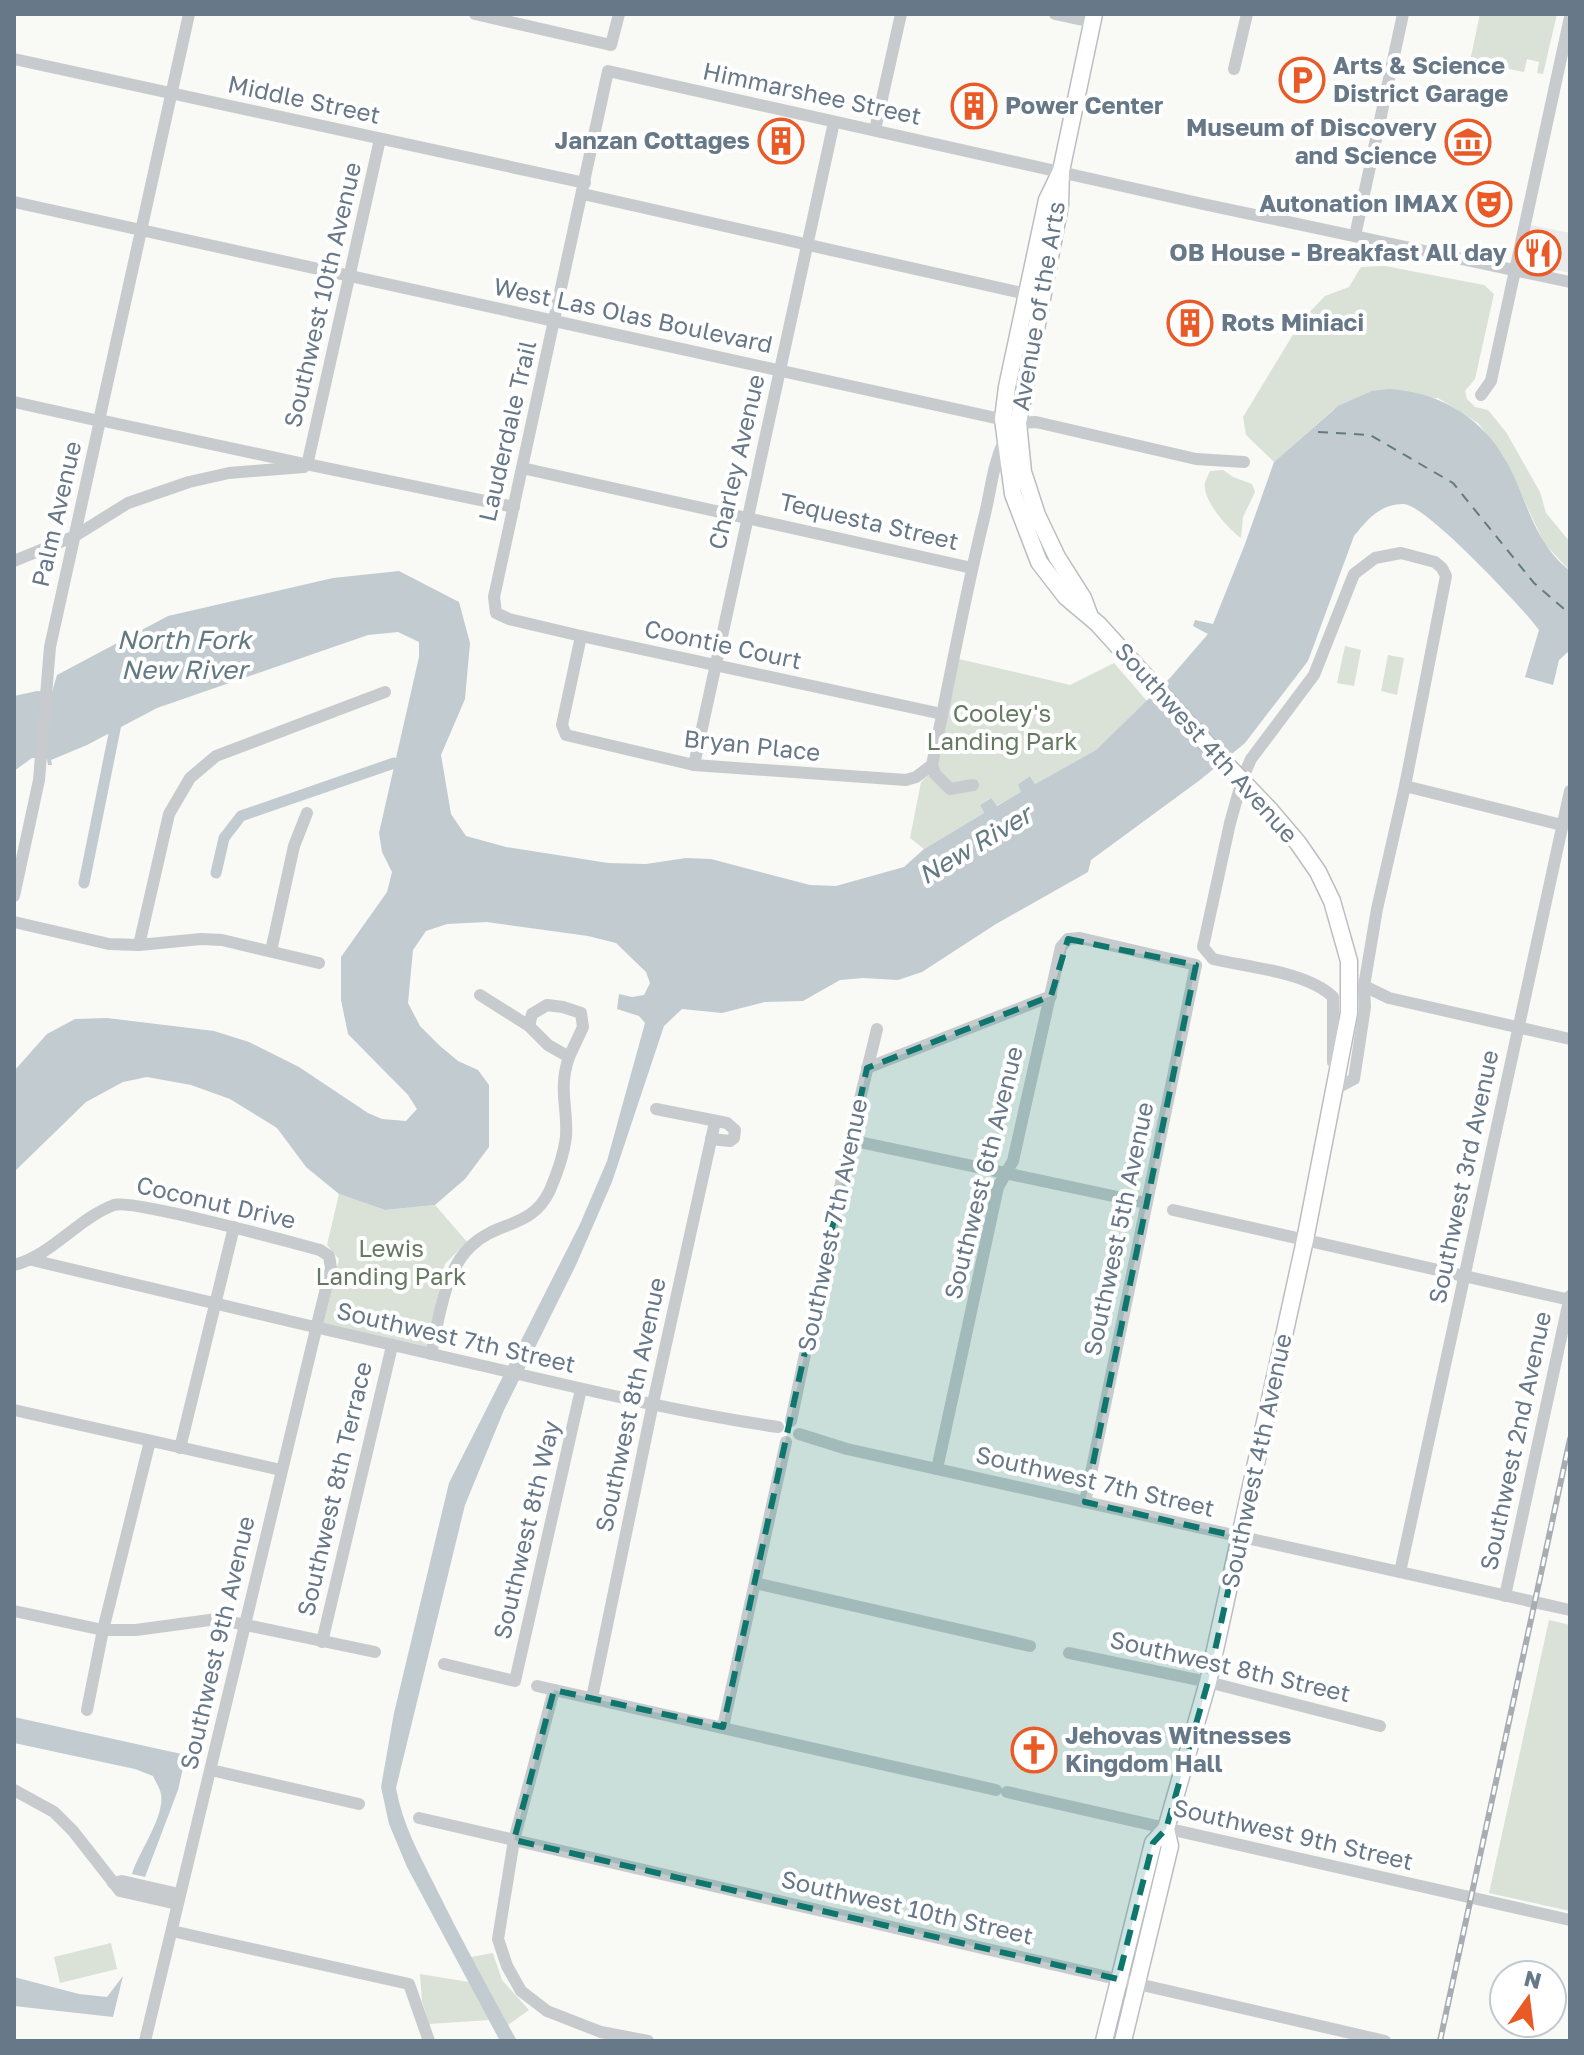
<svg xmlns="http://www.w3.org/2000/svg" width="1584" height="2055" font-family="'Golos Text',sans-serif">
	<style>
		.built { fill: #eaebea }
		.green { fill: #dae1d7 }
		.water { fill: #c1cbd0 }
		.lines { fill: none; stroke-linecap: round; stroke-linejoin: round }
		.canal { stroke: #c1cbd0; stroke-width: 11 }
		.ferry { stroke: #637a83; stroke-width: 2; stroke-dasharray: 10 8; stroke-linecap: butt }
		.major-casing { stroke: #babec2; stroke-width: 19 }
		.minor { stroke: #c7cbce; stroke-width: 12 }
		.major { stroke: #fff; stroke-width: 16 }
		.rail-casing { stroke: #a7adb3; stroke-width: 6 }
		.rail { stroke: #fff; stroke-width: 3; stroke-dasharray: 9; stroke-linecap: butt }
		.major-bridge-casing { stroke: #babec2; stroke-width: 19; stroke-linecap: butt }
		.major-bridge { stroke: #fff; stroke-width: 16 }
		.marked { fill: #0f766e; fill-opacity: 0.2; stroke: #0f766e; stroke-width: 6; stroke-dasharray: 16 10; stroke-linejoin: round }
		.labels { text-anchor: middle; stroke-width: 8; stroke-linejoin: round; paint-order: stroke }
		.poi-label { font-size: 24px; font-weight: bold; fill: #677888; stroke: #fff; text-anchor: start }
		.street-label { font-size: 24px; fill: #677888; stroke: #fff }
		.park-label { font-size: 24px; fill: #667a62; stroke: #fff }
		.water-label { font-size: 26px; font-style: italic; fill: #637a83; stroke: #fff }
	</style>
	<rect width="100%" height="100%" fill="#f9f9f6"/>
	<polygon class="built" points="1530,225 1570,233 1570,273 1523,263"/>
	<g class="green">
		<polygon points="1480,14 1557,14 1543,74 1537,73 1539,62 1527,59 1524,72 1470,61"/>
		<polygon points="1385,266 1484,285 1494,294 1475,379 1465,391 1467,399 1475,407 1488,410 1506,432 1540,492 1546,513 1570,542 1570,571 1544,543 1503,455 1478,423 1438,398 1334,409 1274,462 1246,435 1243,417 1302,320 1325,296 1349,287 1361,267"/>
		<path d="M1223,470l10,7 19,7 3,8 -12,25 -2,21c-13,-9 -39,-38 -36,-55 0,-2 5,-11 5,-12z"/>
		<polygon points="1345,646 1361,650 1354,686 1337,683"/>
		<polygon points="1388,655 1404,658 1397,695 1381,691"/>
		<polygon points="959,659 1070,685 1114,663 1147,701 1096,750 1035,784 1030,776 1018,784 1022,792 996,806 990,798 980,805 984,813 924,849 910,838 921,782 933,771"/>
		<polygon points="339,1194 385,1210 435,1205 467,1242 445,1264 426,1349 323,1326 339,1259 327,1245"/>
		<polygon points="1549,1620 1570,1625 1570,1911 1489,1893"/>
		<polygon points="111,1943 117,1969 60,1983 54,1957"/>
		<polygon points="493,1953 502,1980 529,2010 508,2025 471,1957"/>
		<polygon points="420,1974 469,1982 489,2020 429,2024 422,2001"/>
	</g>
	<g class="water">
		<path d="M1389,389c47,3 88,25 113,65 25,40 28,85 68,117v79l-11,10 -6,25 -28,-8 14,-47c-16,-22 -113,-125 -135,-126 -23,-1 -37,16 -50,32l-46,125 -63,82 -45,37 -109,80 -3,12 -92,52 -74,48 -24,8 -35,-2 -23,2 -37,21 -38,1 -43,11 -40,-4 -18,17 -52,156 -36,83 -72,145 -39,95 -69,283c6,35 23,66 39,98 26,53 54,104 82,155h-17l-93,-174 -18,-43 -8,-37 13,-74 55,-230 131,-259 27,-63 38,-138 -6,-7 -22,-7 2,-15 13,3 12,-2 6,-12 -4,-11 -30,-29 -28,-7 -101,-14 -40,2 -21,7 -13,19 -5,53 12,23 20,20 18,15 20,9 11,15v62l-24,32 -30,26 -50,5 -46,-16 -33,-27 -29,-39 -47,-29 -39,-14 -44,-8 -24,5 -37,20 -72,70v-101l33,-37 28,-15 32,-1 107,13 35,11 50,25 69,46 14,6 24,2 11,-12 -9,-14 -60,-61 -7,-34v-43l46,-65 5,-20 -10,-20 -3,-19 40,-176v-15l-21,-10 -30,3 -211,73 -70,37 -36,15 1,5h-4l-1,-6 -15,-1 -18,13v-75l23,-5 15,1 5,-17 111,-59 165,-38 66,-7 60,31 11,41 -5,56 -24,56 10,59 15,22 40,11 102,16 38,1 40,-6 25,1 99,26 26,1 68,-19 20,-18 60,-36 -4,-8 11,-7 6,8 24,-14 -3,-8 12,-8 5,8 61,-34 74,-72 38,-44 -15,-8 2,-6 18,4 32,-80 29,-82 64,-56 34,-15z"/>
		<path d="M14,1717l172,38 -8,35 -33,87 -13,-3c7,-23 33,-57 29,-80 -1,-6 -6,-13 -8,-18l-18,-7 -121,-26z"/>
		<polygon points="123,1976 113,2017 14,2006 14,1977 79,1994 107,1997"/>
	</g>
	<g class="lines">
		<g class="canal">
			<polyline points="216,873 224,838 241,816 394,763"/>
			<polyline points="84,883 117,719"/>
		</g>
		<polyline class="ferry" points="1318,432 1370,435 1453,483 1534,583 1570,614"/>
		<g class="major-casing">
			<g id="major">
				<polyline points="1061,171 1047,200 1007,387 1003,419 1013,494 1039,562 1066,597 1098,624 1207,744"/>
				<polyline points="1089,614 1083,598 1057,557 1037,515 1023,472 1018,423 1060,205 1061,171 1094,14"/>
				<polyline points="1104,2041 1153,1843 1166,1829"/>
				<polyline points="1123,2041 1170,1846 1166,1829 1208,1682 1305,1240 1349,1013 1349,961 1332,901 1318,872 1298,843 1269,809"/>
			</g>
		</g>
		<g class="minor">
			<polyline points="475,14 611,45 619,14"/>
			<polyline points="1055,14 1092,22"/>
			<polyline points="14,59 585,183"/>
			<polyline points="1234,69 1247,14"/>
			<polyline points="875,130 901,14"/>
			<polyline points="583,194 1026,294"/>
			<polyline points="14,202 1018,423 1036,422 1196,459 1244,462"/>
			<polyline points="1355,236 1403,14"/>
			<polyline points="1481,395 1491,381 1570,17"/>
			<polyline points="14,402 95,420"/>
			<polyline points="100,416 189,14"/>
			<polyline points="104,421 300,463"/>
			<polyline points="308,461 380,139"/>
			<polyline points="311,465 514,507"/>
			<polyline points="522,468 972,568"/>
			<polyline points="14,561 75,536 128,503 189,482 229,473 304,467"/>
			<polyline points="581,636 562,725 566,735 694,765 906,780 916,777 932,765"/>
			<polyline points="942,714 581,636 509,619 496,613 494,597 608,71 1203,204 1570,282"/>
			<polyline points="694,765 834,122"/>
			<path d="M973,785l-23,4 -15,-15 -3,-9c17,-83 32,-165 52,-247 7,-27 8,-51 20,-77"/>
			<polyline points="1405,786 1562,825"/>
			<polyline points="14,896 39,780 50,647 99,425"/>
			<polyline points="14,922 109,944 139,945 201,939 222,940 319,963"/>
			<polyline points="139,945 169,814 190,778 216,756 385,692"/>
			<polyline points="271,951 294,846 307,813"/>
			<polyline points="1364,986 1389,998 1570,1039"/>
			<polyline points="480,995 529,1026"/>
			<polygon points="547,1005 563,1007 581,1013 583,1027 569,1057 548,1045 529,1026 532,1014"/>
			<polyline points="867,1068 1051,996"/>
			<path d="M1335,1089l19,-10 11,-72 -1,-21 13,-77 28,-123 41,-210 -4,-8 -7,-6 -34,-9 -26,5 -21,16 -40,101 -63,84 -8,18 -13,46 -27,124 10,12c34,8 95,13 120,38v65l3,4"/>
			<polyline points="656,1109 727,1123 735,1130 734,1138 730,1141 711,1139"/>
			<polyline points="850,1140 1146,1203"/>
			<polyline points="1173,1210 1570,1300"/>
			<path d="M32,1260c148,36 295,70 443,104 100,23 201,48 303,63"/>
			<path d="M14,1265c38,-10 63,-46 100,-60 18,-6 177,37 206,45l9,6 2,12 -15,61 -171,712"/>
			<path d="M431,1354c8,-35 13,-83 40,-108 27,-26 61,-17 79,-56 6,-14 14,-37 16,-53 2,-30 -8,-48 3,-80"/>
			<polyline points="14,1410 281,1470"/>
			<polyline points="791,1421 850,1140 877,1029"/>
			<polyline points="799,1434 847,1449 1570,1610"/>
			<polyline points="180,1448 234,1227"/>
			<polyline points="937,1469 998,1187 1013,1161 1061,947 1068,939 1080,938 1196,965 1085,1502"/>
			<polyline points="1400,1572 1570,791"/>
			<polyline points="755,1583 1030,1646"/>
			<polyline points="1505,1596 1570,1296"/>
			<polyline points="14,1611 103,1630 136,1630 217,1619 375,1652"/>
			<polyline points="322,1642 392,1346"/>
			<polyline points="1069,1653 1208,1682 1380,1726"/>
			<polyline points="444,1664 515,1681 581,1389"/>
			<polyline points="537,1686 996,1790"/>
			<polyline points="554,1690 514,1840 498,1939 507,1966 521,1991 547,2011 601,2032 648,2041"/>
			<polyline points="592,1698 653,1403 715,1122"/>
			<polyline points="87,1710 103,1630 150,1441"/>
			<polyline points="723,1727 786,1442"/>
			<polyline points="211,1770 359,1804"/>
			<polyline points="14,1790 54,1812 73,1831 120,1891 177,1904"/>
			<polyline points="1007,1792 1570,1920"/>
			<polyline points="419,1818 1385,2041"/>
			<polyline points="113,1883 122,1881 179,1894"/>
			<polyline points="172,1931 409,1984 429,2041"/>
		</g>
		<use href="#major" class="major"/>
		<g class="rail-casing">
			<polyline id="rail" points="1440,2041 1570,1439"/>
		</g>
		<use href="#rail" class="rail"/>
		<g class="major-bridge-casing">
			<polyline id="major-bridge" points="1207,744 1269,809"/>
		</g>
		<use href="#major-bridge" class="major-bridge"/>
	</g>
	<path class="marked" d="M1068,939l128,26 -111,537 155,35 -32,145 -42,147 -13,14 -35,136 -604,-139 40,-150 169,37 144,-659 184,-72z"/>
	<defs>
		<g id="parking-ring" transform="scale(2.3)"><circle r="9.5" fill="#fff" stroke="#e95a26" stroke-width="1.5"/><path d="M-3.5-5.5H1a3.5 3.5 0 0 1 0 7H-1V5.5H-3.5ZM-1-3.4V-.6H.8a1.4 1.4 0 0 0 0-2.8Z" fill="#e95a26"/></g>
		<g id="building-ring" transform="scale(2.3)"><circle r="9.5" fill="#fff" stroke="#e95a26" stroke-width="1.5"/><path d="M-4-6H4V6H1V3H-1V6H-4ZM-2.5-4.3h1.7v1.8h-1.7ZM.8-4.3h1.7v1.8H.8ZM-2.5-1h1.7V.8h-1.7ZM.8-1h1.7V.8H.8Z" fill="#e95a26"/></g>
		<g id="museum-ring" transform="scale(2.3)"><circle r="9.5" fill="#fff" stroke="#e95a26" stroke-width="1.5"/><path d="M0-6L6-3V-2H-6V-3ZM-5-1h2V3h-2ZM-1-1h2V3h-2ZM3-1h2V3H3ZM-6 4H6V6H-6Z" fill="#e95a26"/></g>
		<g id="theatre-ring" transform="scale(2.3)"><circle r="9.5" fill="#fff" stroke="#e95a26" stroke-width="1.5"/><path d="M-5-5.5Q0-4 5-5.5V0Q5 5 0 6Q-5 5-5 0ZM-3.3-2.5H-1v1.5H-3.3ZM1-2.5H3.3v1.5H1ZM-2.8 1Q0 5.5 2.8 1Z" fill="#e95a26"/></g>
		<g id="restaurant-ring" transform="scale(2.3)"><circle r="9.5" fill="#fff" stroke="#e95a26" stroke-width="1.5"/><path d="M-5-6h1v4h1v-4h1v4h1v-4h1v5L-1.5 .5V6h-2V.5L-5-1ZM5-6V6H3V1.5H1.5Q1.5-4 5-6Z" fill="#e95a26"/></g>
		<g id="church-ring" transform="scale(2.3)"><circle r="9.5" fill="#fff" stroke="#e95a26" stroke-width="1.5"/><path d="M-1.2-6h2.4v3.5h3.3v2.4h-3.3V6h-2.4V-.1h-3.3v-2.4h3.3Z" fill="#e95a26"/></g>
	</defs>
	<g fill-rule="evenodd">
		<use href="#parking-ring" x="1302" y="80"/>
		<use href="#building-ring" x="974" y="106"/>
		<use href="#building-ring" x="781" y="141"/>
		<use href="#museum-ring" x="1468" y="142"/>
		<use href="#theatre-ring" x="1489" y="204"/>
		<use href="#restaurant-ring" x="1538" y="253"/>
		<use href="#building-ring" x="1190" y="323"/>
		<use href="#church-ring" x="1034" y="1750"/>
	</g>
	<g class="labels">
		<g class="poi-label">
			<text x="1333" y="74">Arts &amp; Science<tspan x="1333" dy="28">District Garage</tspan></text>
			<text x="1005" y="114">Power Center</text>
			<text x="1437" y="136" text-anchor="end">Museum of Discovery<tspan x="1437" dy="28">and Science</tspan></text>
			<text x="750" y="149" text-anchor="end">Janzan Cottages</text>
			<text x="1458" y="212" text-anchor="end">Autonation IMAX</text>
			<text x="1507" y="261" text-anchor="end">OB House - Breakfast All day</text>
			<text x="1221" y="331">Rots Miniaci</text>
			<text x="1065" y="1744">Jehovas Witnesses<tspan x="1065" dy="28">Kingdom Hall</tspan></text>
		</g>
		<g class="street-label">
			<text transform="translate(812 94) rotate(12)" y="8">Himmarshee Street</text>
			<text transform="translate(304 100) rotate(12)" y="8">Middle Street</text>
			<text transform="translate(323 295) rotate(-77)" y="8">Southwest 10th Avenue</text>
			<text transform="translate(1039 306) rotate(-80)" y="8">Avenue of the Arts</text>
			<text transform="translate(633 316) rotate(12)" y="8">West Las Olas Boulevard</text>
			<text transform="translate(508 431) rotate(-77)" y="8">Lauderdale Trail</text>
			<text transform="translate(737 462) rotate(-77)" y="8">Charley Avenue</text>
			<text transform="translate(57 514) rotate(-77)" y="8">Palm Avenue</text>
			<text transform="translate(869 522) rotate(13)" y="8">Tequesta Street</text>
			<text transform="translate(723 645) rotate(12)" y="8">Coontie Court</text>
			<text transform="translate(1206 743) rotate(48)" y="8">Southwest 4th Avenue</text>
			<text transform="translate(752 746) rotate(6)" y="8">Bryan Place</text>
			<text transform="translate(984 1173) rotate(-76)" y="8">Southwest 6th Avenue</text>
			<text transform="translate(1464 1177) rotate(-78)" y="8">Southwest 3rd Avenue</text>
			<text transform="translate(216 1203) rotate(13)" y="8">Coconut Drive</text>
			<text transform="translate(833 1225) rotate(-78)" y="8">Southwest 7th Avenue</text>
			<text transform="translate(1119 1229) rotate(-78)" y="8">Southwest 5th Avenue</text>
			<text transform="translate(456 1338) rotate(13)" y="8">Southwest 7th Street</text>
			<text transform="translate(631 1405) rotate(-78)" y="8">Southwest 8th Avenue</text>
			<text transform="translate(1516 1441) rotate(-78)" y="8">Southwest 2nd Avenue</text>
			<text transform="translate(1257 1461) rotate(-78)" y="8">Southwest 4th Avenue</text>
			<text transform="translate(1095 1482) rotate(13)" y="8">Southwest 7th Street</text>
			<text transform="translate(335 1489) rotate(-77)" y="8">Southwest 8th Terrace</text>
			<text transform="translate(527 1530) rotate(-77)" y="8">Southwest 8th Way</text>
			<text transform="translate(218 1643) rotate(-77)" y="8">Southwest 9th Avenue</text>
			<text transform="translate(1230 1667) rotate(13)" y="8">Southwest 8th Street</text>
			<text transform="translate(1293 1835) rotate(13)" y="8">Southwest 9th Street</text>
			<text transform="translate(907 1908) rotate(13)" y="8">Southwest 10th Street</text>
		</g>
		<g class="park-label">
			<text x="1002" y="722">Cooley's<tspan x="1002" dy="28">Landing Park</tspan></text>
			<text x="391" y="1257">Lewis<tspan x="391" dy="28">Landing Park</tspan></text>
		</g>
		<g class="water-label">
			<text x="184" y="649">North Fork<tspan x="184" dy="30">New River</tspan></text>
			<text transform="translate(975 845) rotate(-31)" y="9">New River</text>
		</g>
	</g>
	<rect width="1584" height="2055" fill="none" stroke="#677888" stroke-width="32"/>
	<g transform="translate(1528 1999) rotate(14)"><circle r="38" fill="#ffffff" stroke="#c2c9cf" stroke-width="2"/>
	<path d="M0-6L14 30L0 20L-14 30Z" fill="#e95a26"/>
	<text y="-12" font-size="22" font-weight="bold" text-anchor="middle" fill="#677888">N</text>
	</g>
</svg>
